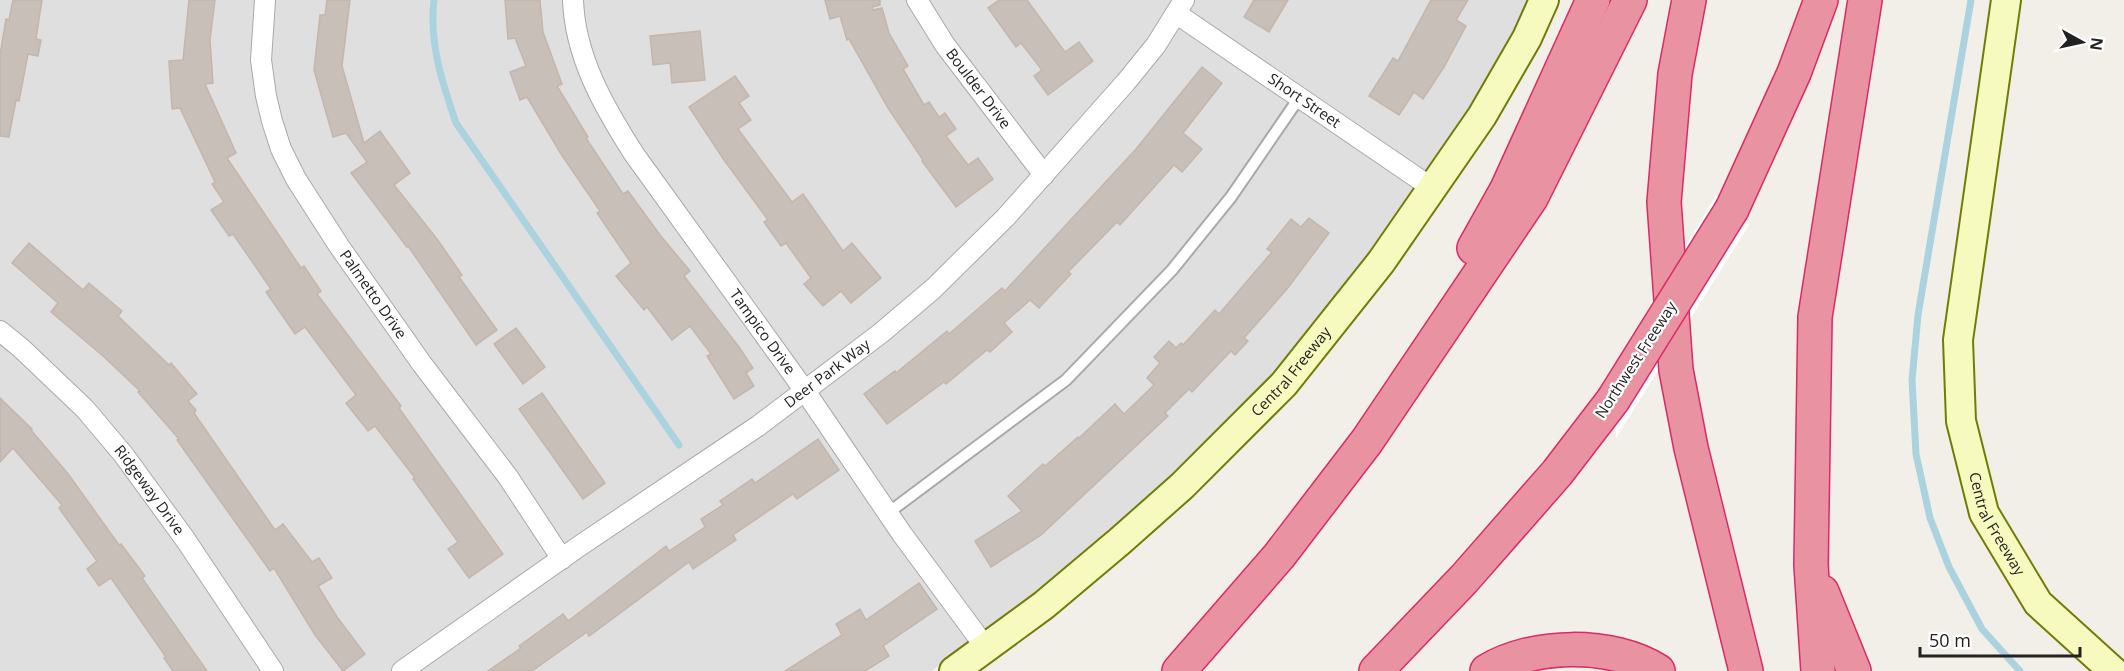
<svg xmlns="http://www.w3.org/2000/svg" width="2124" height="671" font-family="'Open Sans',sans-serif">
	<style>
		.residential { fill: #e0dfdf }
		.pier { fill: #fff }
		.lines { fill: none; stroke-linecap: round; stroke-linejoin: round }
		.stream { stroke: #aad3df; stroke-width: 7 }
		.building { fill: #c7bfb8; stroke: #c4b6ab; stroke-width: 1.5 }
		.service-casing { stroke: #a9a9a9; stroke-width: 14 }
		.minor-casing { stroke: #a9a9a9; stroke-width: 22 }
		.secondary-casing { stroke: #707d05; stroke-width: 32 }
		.motorway-casing { stroke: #dc2a67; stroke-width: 36 }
		.service { stroke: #fff; stroke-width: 10 }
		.minor { stroke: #fff; stroke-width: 20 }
		.secondary { stroke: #f7fabf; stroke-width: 28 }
		.motorway { stroke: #e892a2; stroke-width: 33 }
		.motorway-bridge-casing { stroke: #dc2a67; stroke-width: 36; stroke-linecap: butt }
		.motorway-bridge { stroke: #e892a2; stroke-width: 33 }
		.labels { text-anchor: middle; stroke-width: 4.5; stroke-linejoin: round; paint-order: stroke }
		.street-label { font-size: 15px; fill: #222; stroke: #fff }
	</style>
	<rect width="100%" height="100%" fill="#f2efe9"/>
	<polygon class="residential" points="0,0 1533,0 1447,153 1340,301 1217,439 1047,590 931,671 0,671"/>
	<polygon class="pier" points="1716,195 1749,225 1616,438 1610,373"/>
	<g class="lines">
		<g class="stream">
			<path d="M434,0c-5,43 8,82 22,123l223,322"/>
			<polyline points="1971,0 1918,315 1912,380 1916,454 1930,518 1949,567 1982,629 2020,671"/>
		</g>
	</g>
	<g class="building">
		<polygon points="13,0 42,0 36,39 41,40 38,56 28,54 19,101 16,100 9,137 0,136 0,55 6,19 9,20"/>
		<polygon points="189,0 215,0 210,40 213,83 205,84 236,153 227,158 301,268 304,266 321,291 317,294 401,406 399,408 503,554 469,578 448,549 458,542 413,479 415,478 375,426 368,431 346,403 356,395 305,327 295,334 266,292 271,289 233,234 229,236 211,210 224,202 212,184 215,182 180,108 172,109 169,61 183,60"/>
		<polygon points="327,0 350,0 342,66 364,143 380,131 410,173 394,185 437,239 462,275 459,277 497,330 476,345 408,246 407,247 351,173 367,162 346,133 333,137 314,70 320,15 325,15"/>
		<polygon points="505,0 540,0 543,32 562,84 557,86 588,137 586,138 623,194 628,191 660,235 690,271 684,276 739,347 753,368 746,373 754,386 734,399 707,356 711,354 690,326 672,340 647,307 644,310 616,276 631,263 597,213 600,211 561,154 527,97 520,100 510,72 526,66 515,38 508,39"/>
		<polygon points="825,0 880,0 880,5 872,7 873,10 882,8 889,33 908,66 903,69 924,105 929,102 939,117 945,113 956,129 946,136 968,165 978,158 993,179 956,207 922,161 923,160 888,108 849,39 847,40 840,16 830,19"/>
		<polygon points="999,0 1027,0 1065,52 1079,42 1093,61 1048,95 1034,76 1042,70 1021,43 1016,47 988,8"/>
		<polygon points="1254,0 1288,0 1269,32 1244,17"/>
		<polygon points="1431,0 1468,0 1456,20 1466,26 1444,67 1423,99 1414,92 1399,115 1369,96 1393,58 1398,61"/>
		<polygon points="700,31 705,80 672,83 670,63 653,65 650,36"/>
		<polygon points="1202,67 1222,83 1183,133 1202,149 1182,172 1174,165 1120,225 1117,222 1068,272 1071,274 1039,308 1030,300 1004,323 1012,332 990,352 987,350 946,384 944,382 887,424 864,394 895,371 896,373 947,331 949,334 1002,288 1005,291 1136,149"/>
		<polygon points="735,76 749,96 739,103 751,120 738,129 792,202 803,194 843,251 852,243 881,278 851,303 841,291 823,306 804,284 811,278 786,243 781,246 764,222 768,220 724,160 689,107"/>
		<polygon points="1309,218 1329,233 1287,289 1244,338 1248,341 1235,355 1231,351 1192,392 1189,389 1165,413 1168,416 1041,535 991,567 975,541 1022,511 1008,496 1043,464 1045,466 1078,437 1079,438 1115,404 1124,414 1154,385 1147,378 1160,363 1154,357 1169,341 1176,348 1181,343 1183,345 1215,310 1219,314 1272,252 1267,249 1291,219 1301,227"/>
		<polygon points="29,243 83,290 89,283 122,311 118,316 169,365 171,363 197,394 188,401 196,410 194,413 275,530 283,524 312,562 319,558 332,578 318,586 337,617 365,654 343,671 315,635 274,568 270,571 177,440 179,439 138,392 140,391 103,356 51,312 58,303 12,263"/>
		<polygon points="516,328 545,367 523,384 494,344"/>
		<polygon points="542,393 605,483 583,499 519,409"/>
		<polygon points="0,398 32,429 31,430 69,475 119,545 121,544 145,576 142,578 207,671 173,671 164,658 166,657 111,578 99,586 87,569 97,561 59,508 62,505 13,448 0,462"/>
		<polygon points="818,439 839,470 797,499 793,494 733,535 736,540 693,569 689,562 589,636 587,632 532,671 488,671 521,648 519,646 563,614 568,621 666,546 669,551 705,527 701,519 723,505 720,501 752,479 755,483"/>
		<polygon points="919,583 937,609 883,646 889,656 865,671 785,671 842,635 836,624 860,609 866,620"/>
	</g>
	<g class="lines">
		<g class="service-casing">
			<polyline id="service" points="888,513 1066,380 1172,270 1231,197 1299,98"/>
		</g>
		<g class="minor-casing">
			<g id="minor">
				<path id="s1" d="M265,0l-4,60 5,36 6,25 9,28 15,30 43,67 83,118 86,113 54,82"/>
				<path id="s2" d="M573,0c2,57 31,107 61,154l171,237 97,143 84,114"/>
				<path id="s3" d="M917,0l28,45 99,130"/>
				<path id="s4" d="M1177,14l255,174"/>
				<path id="s5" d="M0,331l21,17 64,61 38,45 62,85 88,132"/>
				<path id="s6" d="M402,671l176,-124 180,-121 123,-93 52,-44 73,-72 120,-135 30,-37 28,-45"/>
			</g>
		</g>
		<g class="secondary-casing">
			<g id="secondary">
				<path id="s7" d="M2006,0l-48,340 3,81 23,92 54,90 75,68"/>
				<path id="s8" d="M954,671l90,-66 76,-64 62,-55 102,-102 97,-122 101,-146 45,-78 17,-38"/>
			</g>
		</g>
		<g class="motorway-casing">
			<g id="motorway">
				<polyline points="1689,0 1675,74 1664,202 1676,370 1691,448 1746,671"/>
				<polyline points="1732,209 1794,73 1821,0"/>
				<polyline points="1474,248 1507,189 1593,0"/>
				<polyline points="1822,592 1854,671"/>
				<polyline points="1179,671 1279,556 1367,441 1531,198 1630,0"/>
				<polyline points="1376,671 1464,579 1557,473 1613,400"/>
				<path d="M1487,671c45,-28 126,-29 171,0"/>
				<polyline points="1818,671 1811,565 1815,317 1865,0"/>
			</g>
		</g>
		<use href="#service" class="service"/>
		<use href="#minor" class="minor"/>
		<use href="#secondary" class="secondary"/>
		<use href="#motorway" class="motorway"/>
		<g class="motorway-bridge-casing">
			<polyline id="motorway-bridge" points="1613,400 1732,209"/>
		</g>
		<use href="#motorway-bridge" class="motorway-bridge"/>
	</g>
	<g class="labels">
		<g class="street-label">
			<text dy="5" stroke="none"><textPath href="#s3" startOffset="108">Boulder Drive</textPath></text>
			<text dy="5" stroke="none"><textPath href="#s4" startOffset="154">Short Street</textPath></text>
			<text dy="5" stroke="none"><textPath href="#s1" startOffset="324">Palmetto Drive</textPath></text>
			<text dy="5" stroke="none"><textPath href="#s2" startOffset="387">Tampico Drive</textPath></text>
			<text transform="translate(1636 360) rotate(-57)" y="5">Northwest Freeway</text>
			<text dy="5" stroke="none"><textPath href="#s8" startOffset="452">Central Freeway</textPath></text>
			<text dy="5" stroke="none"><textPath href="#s6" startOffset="519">Deer Park Way</textPath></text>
			<text dy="5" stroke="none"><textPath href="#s5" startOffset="219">Ridgeway Drive</textPath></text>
			<text dy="5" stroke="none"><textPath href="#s7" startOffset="534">Central Freeway</textPath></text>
		</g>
	</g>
	<g transform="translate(2082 42) rotate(98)" stroke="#ffffff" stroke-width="4.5" paint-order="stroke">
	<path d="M0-4.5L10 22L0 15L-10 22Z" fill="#222222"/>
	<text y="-9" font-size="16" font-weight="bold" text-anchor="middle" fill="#222222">N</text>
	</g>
	<path d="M1920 647v9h160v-9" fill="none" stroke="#222222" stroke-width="3"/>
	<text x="1929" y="647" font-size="18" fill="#222222" stroke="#ffffff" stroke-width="4.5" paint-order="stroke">50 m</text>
</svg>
